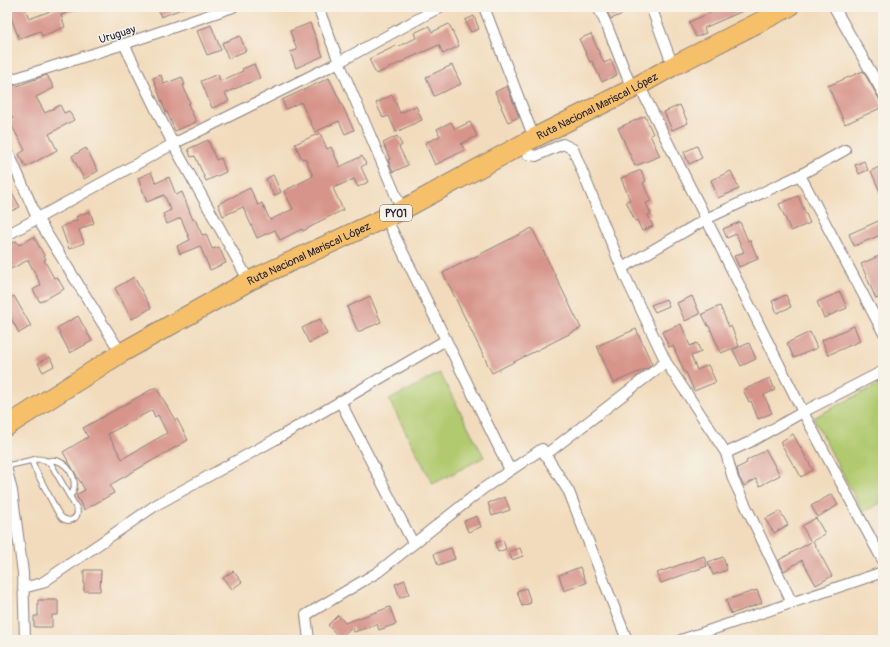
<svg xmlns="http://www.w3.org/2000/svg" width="890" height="647" font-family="Pangolin,sans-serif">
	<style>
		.green { fill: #b1ca6f; stroke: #6a7655 }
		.building { fill: #d7948b; fill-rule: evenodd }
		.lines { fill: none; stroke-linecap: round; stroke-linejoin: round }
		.lane-casing { stroke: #8a7e7c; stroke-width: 7 }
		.street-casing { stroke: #8a7e7c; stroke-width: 12 }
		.highway-casing { stroke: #8a7e7c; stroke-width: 21 }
		.lane { stroke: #fff; stroke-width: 5 }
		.street { stroke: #fff; stroke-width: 10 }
		.highway { stroke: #f6c06b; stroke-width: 19 }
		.labels { text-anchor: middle; stroke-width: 3; stroke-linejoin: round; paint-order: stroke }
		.shield { fill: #f7f3e8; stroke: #62616f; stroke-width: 1 }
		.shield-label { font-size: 10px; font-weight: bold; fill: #22223b }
		.street-label { font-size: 11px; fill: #22223b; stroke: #f7f3e8 }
	</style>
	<rect width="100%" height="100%" fill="#f7f3e8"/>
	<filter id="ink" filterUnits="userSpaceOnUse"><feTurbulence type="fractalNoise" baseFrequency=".025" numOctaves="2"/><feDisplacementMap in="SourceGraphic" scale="8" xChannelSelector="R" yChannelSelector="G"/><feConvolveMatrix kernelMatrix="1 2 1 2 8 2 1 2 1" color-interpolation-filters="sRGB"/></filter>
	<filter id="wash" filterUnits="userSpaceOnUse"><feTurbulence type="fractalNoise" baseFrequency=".012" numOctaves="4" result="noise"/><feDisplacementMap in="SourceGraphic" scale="16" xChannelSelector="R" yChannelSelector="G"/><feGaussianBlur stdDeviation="0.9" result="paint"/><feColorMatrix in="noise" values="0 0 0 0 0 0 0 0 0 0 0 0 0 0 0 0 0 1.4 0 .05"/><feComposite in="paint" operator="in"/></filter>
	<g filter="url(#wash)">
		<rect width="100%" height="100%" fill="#f2dbbc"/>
		<g class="green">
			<polygon points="440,373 484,457 433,484 389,400"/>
			<polygon points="883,382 883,502 863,512 813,418"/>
		</g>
		<g id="blocks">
			<g class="building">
				<polygon points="7,7 25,7 29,19 61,7 81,7 81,8 61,15 65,27 42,36 40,31 19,39"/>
				<polygon points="157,7 184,7 184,8 161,17"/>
				<polygon points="605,7 639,7 611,19"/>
				<polygon points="717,7 752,7 704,28 706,33 696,37 689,22 710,13 709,10"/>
				<polygon points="474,16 479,29 471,32 465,20"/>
				<polygon points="310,23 323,56 296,68 290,52 297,50 290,31"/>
				<polygon points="449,24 459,46 443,54 439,45 405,60 406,60 376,74 369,59 398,45 399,46 416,38 414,33 429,26 432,32"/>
				<polygon points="211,25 221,50 207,55 197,31"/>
				<polygon points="591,34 604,63 611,60 617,75 602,82 592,61 590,62 579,39"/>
				<polygon points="240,36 246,51 228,58 222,43"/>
				<polygon points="254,64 260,78 225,93 229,101 212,108 201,81 218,74 220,81 243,71 242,69"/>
				<polygon points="452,65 461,84 434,96 426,77"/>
				<polygon points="863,71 878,97 883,107 845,124 828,86"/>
				<polygon points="47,75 54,88 36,97 45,113 60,105 64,113 69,111 74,120 49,134 57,150 26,167 19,154 25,150 9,121 13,119 7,108 7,87 16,85 17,86"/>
				<polygon points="161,75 164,84 182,77 185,85 183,85 190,103 188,104 196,122 175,131 167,112 166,113 153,78"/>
				<polygon points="329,78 354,130 345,134 339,121 315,132 301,102 286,109 282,100"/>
				<polygon points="507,86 519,117 508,122 501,107 502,106 495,92"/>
				<polygon points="392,95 400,113 416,106 422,120 396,132 389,116 383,118 376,103"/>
				<polygon points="680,105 688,123 672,130 664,112"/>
				<polygon points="645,116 653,134 650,135 660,156 635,166 618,128"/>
				<polygon points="451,122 455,129 470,122 477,136 461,144 465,150 435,165 425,143 440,136 437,129"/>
				<polygon points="320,133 327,149 331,147 340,167 362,156 366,164 361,167 368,182 358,187 354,179 333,188 343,210 318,222 318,223 303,231 302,229 280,240 275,230 257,238 243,207 223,216 218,204 250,188 258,205 262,203 270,220 293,209 284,191 312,177 312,176 313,176 305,158 302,159 295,144"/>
				<polygon points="397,136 402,145 399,147 408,165 393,172 388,160 390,159 383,143"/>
				<polygon points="208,140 216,160 221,158 226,172 206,181 195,156 191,157 188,149"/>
				<polygon points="697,146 702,158 689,164 684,152"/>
				<polygon points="86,148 98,171 84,179 72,156"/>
				<polygon points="864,161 868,170 859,174 855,165"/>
				<polygon points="883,165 883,199 871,171"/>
				<polygon points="641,170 646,181 643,183 651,201 646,203 651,214 648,215 653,226 642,231 637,220 635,221 626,201 630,200 621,178"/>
				<polygon points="731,171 739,189 718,198 711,180"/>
				<polygon points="151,172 156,183 169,177 176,195 182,192 193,220 195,219 202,235 206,234 212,249 219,247 226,263 210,270 200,246 180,254 177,246 190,240 181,218 167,224 163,214 171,210 164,195 147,202 138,178"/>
				<polygon points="273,175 281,192 274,196 266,179"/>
				<polygon points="7,183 20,207 7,213"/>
				<polygon points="798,196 810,223 791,231 779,204"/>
				<polygon points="90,211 94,223 79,230 84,243 69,249 61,227 77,220 76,217"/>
				<polygon points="883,219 883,234 854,246 849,234"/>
				<polygon points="740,222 748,241 750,240 758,259 739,267 734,256 744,252 736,234 727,238 723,229"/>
				<polygon points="532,228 581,328 492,373 443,273"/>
				<polygon points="34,237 46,259 44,260 54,278 57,277 64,289 40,302 33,290 41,285 28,260 7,271 7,246 16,241 19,245"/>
				<polygon points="883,254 883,296 876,299 861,264"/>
				<polygon points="134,277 151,308 132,319 115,288"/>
				<polygon points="840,292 847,308 824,318 817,302"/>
				<polygon points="786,295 791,307 777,313 772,301"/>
				<polygon points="14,296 31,326 19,333 7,311 7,300"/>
				<polygon points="370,296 381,322 358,332 347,307"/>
				<polygon points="692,296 700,314 685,321 677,303"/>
				<polygon points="666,299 669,306 655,312 651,305"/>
				<polygon points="720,306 729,327 731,326 739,346 721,353 709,326 708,326 702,314"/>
				<polygon points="78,316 92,341 70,353 57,328"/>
				<polygon points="320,319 327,334 309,343 302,328"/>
				<polygon points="681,324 690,346 697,343 701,352 691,356 697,370 708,365 716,382 694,391 686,372 685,373 673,346 669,347 662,332"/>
				<polygon points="854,326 860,341 828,355 822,340"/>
				<polygon points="636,329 652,364 648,368 613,383 597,346"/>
				<polygon points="810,332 817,348 794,358 787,343"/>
				<polygon points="749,343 756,359 741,366 733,350"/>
				<polygon points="50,357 54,366 43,372 38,363"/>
				<polygon points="770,378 775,390 764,395 772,413 758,419 751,401 749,402 743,390"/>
				<path d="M156,387l19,33 2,-1 11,21 -78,45 4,8 -30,17 -8,-15 9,-5 -22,-38 25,-15 -5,-9zM152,410l3,7 3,-2 9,18 -45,26 -14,-25z"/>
				<polygon points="793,434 813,470 801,477 795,466 794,466 780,442"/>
				<polygon points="766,450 780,475 760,486 756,479 744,486 739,477 737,468 747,463 746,461"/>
				<polygon points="832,494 838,505 818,517 811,506"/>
				<polygon points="505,497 510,510 492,516 488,503"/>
				<polygon points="780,511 788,525 774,533 765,519"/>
				<polygon points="477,516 481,527 468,532 464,521"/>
				<polygon points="816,518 825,534 813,541 832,576 816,585 802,560 784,571 779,560 811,542 802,526"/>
				<polygon points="503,540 506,549 498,552 495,543"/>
				<polygon points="451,548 455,559 438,565 434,554"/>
				<polygon points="520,548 523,556 512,560 509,552"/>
				<polygon points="704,556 707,566 661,583 657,573"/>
				<polygon points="723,557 727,570 713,575 708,562"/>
				<polygon points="580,567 586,583 564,591 559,575"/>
				<polygon points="84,570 101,570 100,591 84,591"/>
				<polygon points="233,571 242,582 232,589 223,578"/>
				<polygon points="405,580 409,594 400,598 395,584"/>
				<polygon points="526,588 531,603 522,606 517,591"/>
				<polygon points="757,590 762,603 731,614 726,600"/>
				<polygon points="38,600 58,600 58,615 52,615 52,627 34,627 34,616 38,616"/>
				<polygon points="390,607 396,624 379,630 377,624 354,632 352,627 340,638 328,625 338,615 345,623"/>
			</g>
		</g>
	</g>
	<g filter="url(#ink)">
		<use href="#blocks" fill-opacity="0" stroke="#8a7e7c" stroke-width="1"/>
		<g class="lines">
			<g class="lane-casing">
				<g id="lane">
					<path d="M48,461c3,-1 6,-1 10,0 13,5 22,24 12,35"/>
					<path d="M7,466l30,-7c6,0 10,1 14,5l26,45c2,10 -8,15 -16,8 -1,-2 -3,-4 -4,-6l-22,-42 -3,-8"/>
				</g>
			</g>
			<g class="street-casing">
				<g id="street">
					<polyline points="318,7 339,62 402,210"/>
					<polyline points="484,7 534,138"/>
					<polyline points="598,7 607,26 632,89"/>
					<polyline points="651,7 673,66"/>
					<polyline points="834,7 883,93"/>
					<polyline points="124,44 173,144 249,281"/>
					<polyline points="7,81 124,44 233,7"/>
					<polyline points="639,85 803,412 883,561"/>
					<polyline points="520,146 527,154 536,156 563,144 573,149 625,276 666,362 726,453 733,479 792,603"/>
					<polyline points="7,149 37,218 121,353"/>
					<polyline points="800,175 883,332"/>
					<polyline points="386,218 510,470"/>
					<polyline points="7,235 173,144 339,62 440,7"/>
					<polyline points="622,268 706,219 800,175 845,150"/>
					<polyline points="340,401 413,543"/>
					<polyline points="726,453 750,442 803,412 883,371"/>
					<polyline points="545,455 666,362"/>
					<polyline points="7,471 12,491 23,573 25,640"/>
					<polyline points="23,588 42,583 156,505 276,439 446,340"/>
					<polyline points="309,640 306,615 378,572 484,488 542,449 569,492 627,640"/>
					<polyline points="681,640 883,572"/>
				</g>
			</g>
			<g class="highway-casing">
				<g id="highway">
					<path id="s1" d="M7,426l114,-73 128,-72 153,-71 132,-72 98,-49 41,-23 116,-59"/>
				</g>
			</g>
			<use href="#lane" class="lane"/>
			<use href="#street" class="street"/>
			<use href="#highway" class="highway"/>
		</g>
	</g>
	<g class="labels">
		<rect class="shield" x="380" y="205" width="32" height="16" rx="3"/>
		<g class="shield-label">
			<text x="396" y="217">PY01</text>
		</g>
		<g class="street-label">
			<text transform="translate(117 34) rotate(-18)" y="4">Uruguay</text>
			<text dy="4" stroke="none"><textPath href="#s1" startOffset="672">Ruta Nacional Mariscal López</textPath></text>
			<text dy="4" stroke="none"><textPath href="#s1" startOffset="348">Ruta Nacional Mariscal López</textPath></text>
		</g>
	</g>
	<rect width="890" height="647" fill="none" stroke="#f7f3e8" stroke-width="24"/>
</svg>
